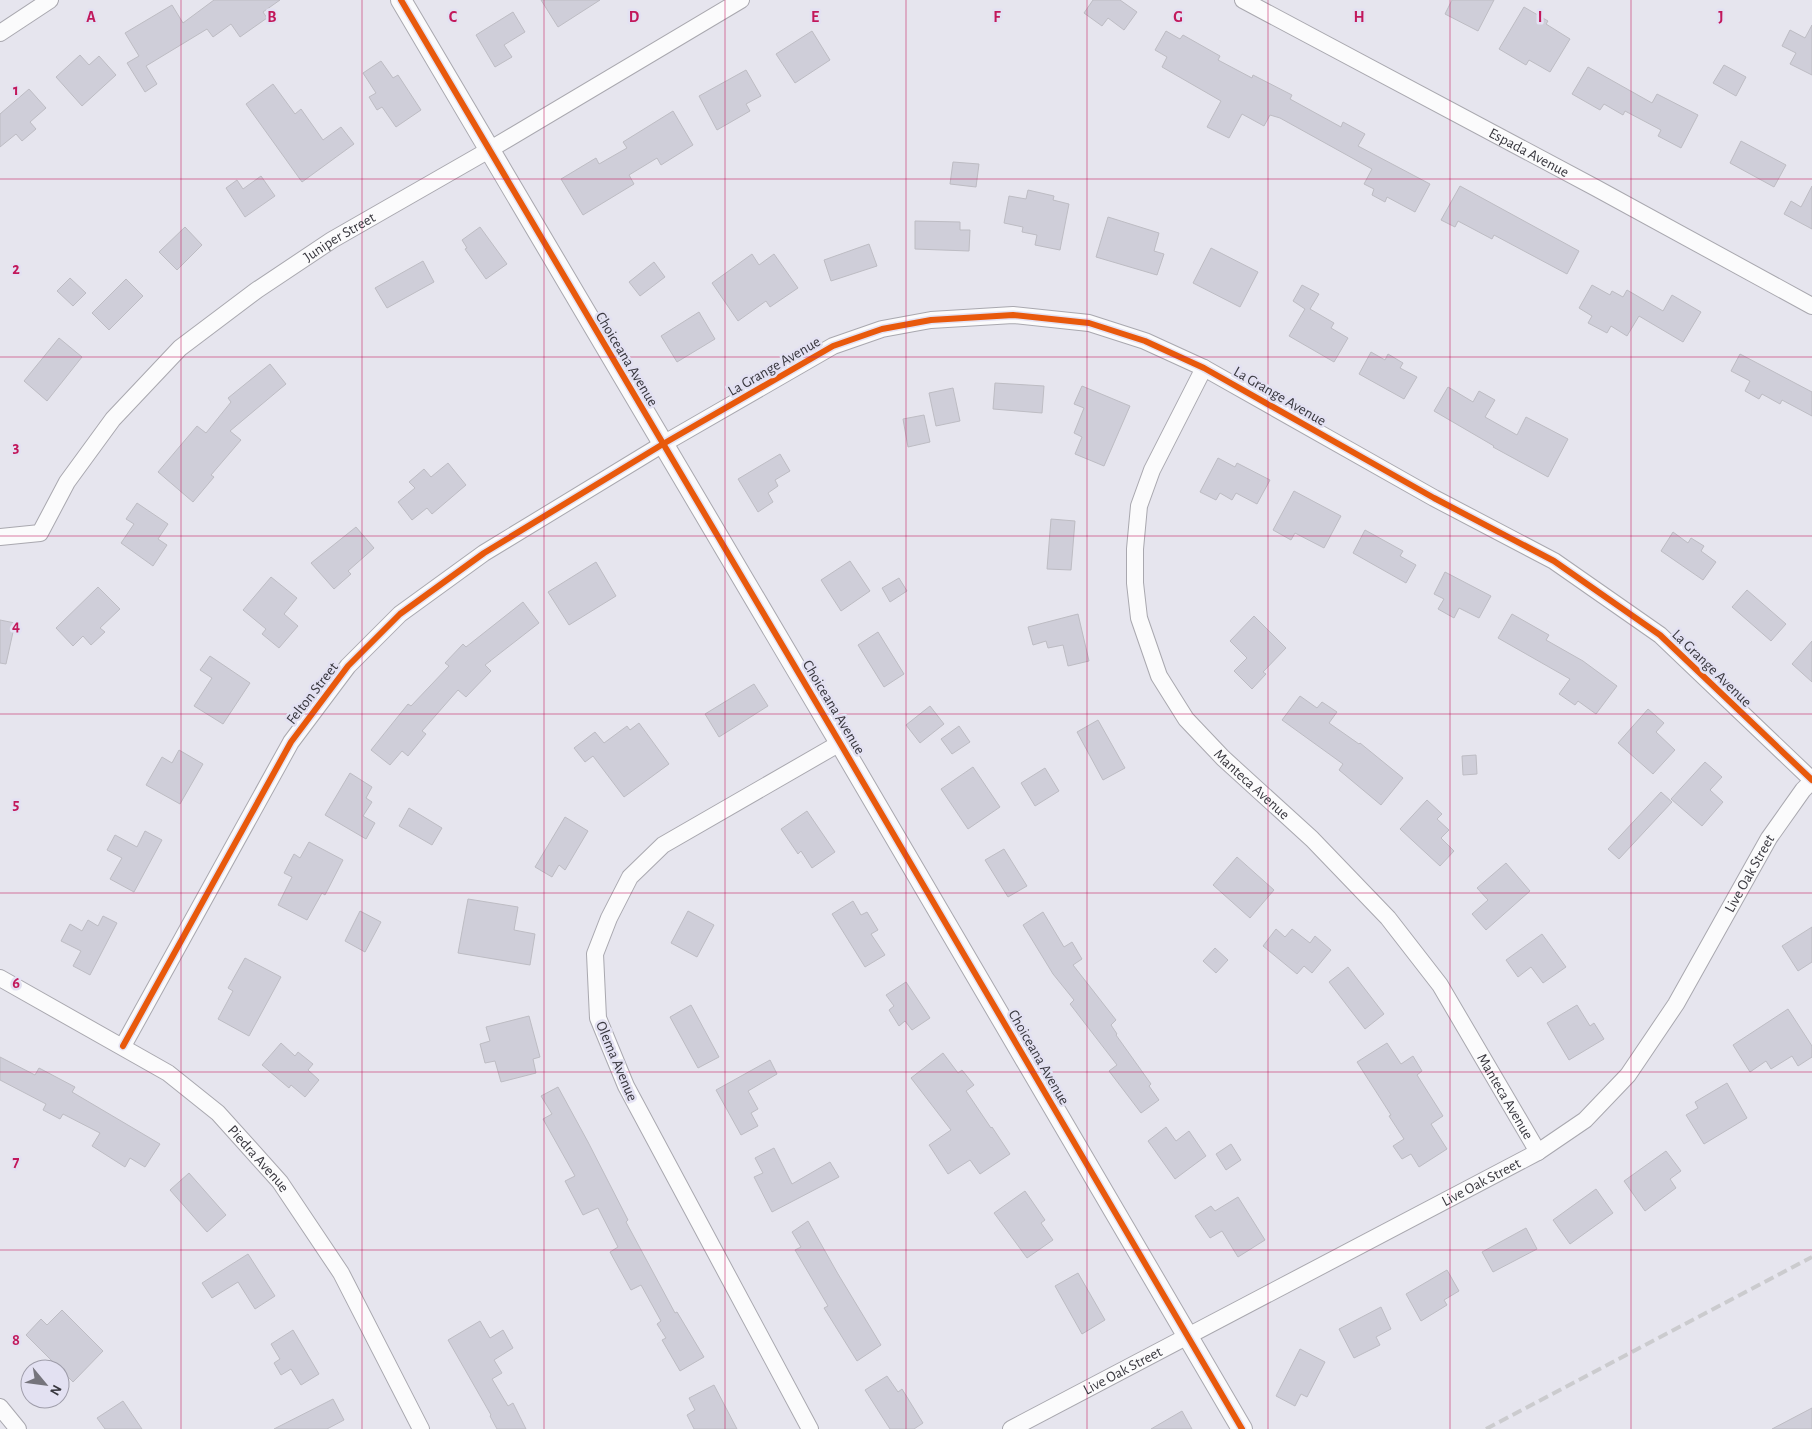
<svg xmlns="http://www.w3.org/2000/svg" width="1812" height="1429" font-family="'Alegreya Sans',sans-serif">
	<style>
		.building { fill: #cfced9; stroke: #bdbcc3 }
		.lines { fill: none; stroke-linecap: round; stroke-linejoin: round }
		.minor-casing { stroke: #a9a8af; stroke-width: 18 }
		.tertiary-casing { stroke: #a9a8af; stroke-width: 22 }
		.minor { stroke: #fbfbfc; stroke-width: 16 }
		.tertiary { stroke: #fbfbfc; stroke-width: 20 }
		.rail { stroke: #cbcbce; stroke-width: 4; stroke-dasharray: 10 5; stroke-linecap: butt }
		.cycleway-casing { stroke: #e3e1f2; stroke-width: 9 }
		.cycleway { stroke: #e8590c; stroke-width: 6 }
		.grid { fill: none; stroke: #c2185b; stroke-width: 1; stroke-opacity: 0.55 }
		.labels { text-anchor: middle; stroke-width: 5; stroke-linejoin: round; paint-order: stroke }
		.street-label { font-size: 15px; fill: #38373e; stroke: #e3e1f2 }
		.grid-label { font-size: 16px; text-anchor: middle; font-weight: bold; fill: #c2185b; stroke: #e3e1f2; stroke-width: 5; stroke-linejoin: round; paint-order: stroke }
	</style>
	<rect width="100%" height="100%" fill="#e6e5ee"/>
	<g class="building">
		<polygon points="214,0 280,0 263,12 267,18 240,37 231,24 213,37 207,29 146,66 157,84 145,92 127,63 139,56 125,33 172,5 183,23"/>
		<polygon points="541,0 600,0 558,27"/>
		<polygon points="1093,0 1120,0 1137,12 1124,30 1108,18 1102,26 1084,13"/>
		<polygon points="1452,0 1494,0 1478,31 1445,14"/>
		<polygon points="1524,7 1548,21 1546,24 1570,39 1550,72 1529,60 1526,65 1499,49"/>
		<polygon points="513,12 525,32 504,45 512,57 495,67 476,35"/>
		<polygon points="1812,25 1812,75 1790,64 1796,53 1782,46 1790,30 1805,38"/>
		<polygon points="812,31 830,60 795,83 776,54"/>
		<polygon points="1166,31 1180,39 1183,35 1220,56 1218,60 1252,78 1253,75 1292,95 1290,99 1341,127 1343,122 1365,134 1358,146 1430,184 1415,212 1387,197 1385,202 1372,195 1374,189 1364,184 1372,169 1280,118 1270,115 1264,126 1242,114 1229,138 1207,127 1221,101 1162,67 1167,57 1155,50"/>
		<polygon points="80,55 89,65 99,56 116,75 82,106 56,77"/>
		<polygon points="381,61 393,78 398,75 421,110 396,127 382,107 377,110 369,97 376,93 363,73"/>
		<polygon points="1724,65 1746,77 1736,96 1713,83"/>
		<polygon points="1588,67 1652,103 1657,94 1698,115 1681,148 1658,136 1661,130 1625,111 1623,115 1604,104 1600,110 1572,94"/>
		<polygon points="746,70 761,96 746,104 750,111 717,130 699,96"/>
		<polygon points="273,84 295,114 301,109 323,140 341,127 354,144 302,182 246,104"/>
		<polygon points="29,89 46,108 30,122 36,129 22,141 16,134 0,147 0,114"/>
		<polygon points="673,111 693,145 661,165 657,158 629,175 634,184 583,215 561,179 596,158 599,164 627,148 623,142"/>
		<polygon points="1741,141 1786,165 1774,187 1730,163"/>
		<polygon points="953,162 979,164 976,187 950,184"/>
		<polygon points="261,176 275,196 245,217 226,188 237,180 243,189"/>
		<polygon points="1460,186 1579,251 1567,274 1494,235 1492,239 1458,221 1455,227 1441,220"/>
		<polygon points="1812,186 1812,229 1784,214 1791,201 1801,207"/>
		<polygon points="1028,190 1054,196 1053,200 1069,204 1060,250 1035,245 1037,235 1022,232 1023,227 1004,223 1009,196 1026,199"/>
		<polygon points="1108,217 1159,233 1154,251 1164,254 1157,275 1096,257"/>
		<polygon points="915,221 960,222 960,230 970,230 969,251 915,249"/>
		<polygon points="185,227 202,245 177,270 159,252"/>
		<polygon points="480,227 507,264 486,279 465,249 467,248 462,240"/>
		<polygon points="869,244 877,266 831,281 824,260"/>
		<polygon points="1211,248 1258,272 1240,307 1193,283"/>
		<polygon points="752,254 759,265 774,254 798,288 770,307 766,301 738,321 712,283"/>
		<polygon points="423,261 434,282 387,308 375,288"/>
		<polygon points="654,262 665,277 640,296 629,282"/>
		<polygon points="70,278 86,293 73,306 57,291"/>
		<polygon points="126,279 143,296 109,330 92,313"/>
		<polygon points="1302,285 1319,294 1310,309 1334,323 1331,328 1348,338 1334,362 1289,336 1305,309 1293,301"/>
		<polygon points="1592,285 1610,295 1612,291 1623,297 1627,290 1663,311 1672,295 1701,312 1683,342 1639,316 1627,336 1611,326 1607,333 1588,323 1592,316 1579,308"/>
		<polygon points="699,312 715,339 677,362 661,336"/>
		<polygon points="59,338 82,357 47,401 24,381"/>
		<polygon points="1371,352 1385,360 1388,354 1403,363 1400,368 1417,377 1404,399 1359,374"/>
		<polygon points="1740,354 1812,392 1812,416 1782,400 1780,404 1762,394 1759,399 1745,391 1750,381 1731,371"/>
		<polygon points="270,364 286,384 230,431 241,440 211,475 214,477 193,502 158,472 197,426 206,433 231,402 228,398"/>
		<polygon points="995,383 1044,386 1042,413 993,409"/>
		<polygon points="1082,386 1130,406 1104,466 1075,454 1082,437 1074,433 1084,408 1074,404"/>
		<polygon points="1448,387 1473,402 1479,391 1495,400 1485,417 1517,435 1526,417 1568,439 1548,477 1493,447 1494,446 1434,411"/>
		<polygon points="953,388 960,421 936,426 929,393"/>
		<polygon points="924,415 930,442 908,447 903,419"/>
		<polygon points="780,454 790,471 775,480 778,486 768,493 773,502 758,512 738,479"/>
		<polygon points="1218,458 1235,467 1237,463 1270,480 1257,504 1236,493 1232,500 1220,493 1216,500 1200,492"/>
		<polygon points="448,463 466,485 432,514 427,508 412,520 398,502 415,488 409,482 424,469 431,477"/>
		<polygon points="1294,491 1341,516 1324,548 1295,533 1291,540 1273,530"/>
		<polygon points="137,503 168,524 158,539 167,545 153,566 121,543 134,524 126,519"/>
		<polygon points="1051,519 1075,521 1071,570 1047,569"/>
		<polygon points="356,527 374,548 348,571 351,574 334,589 311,563"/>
		<polygon points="1365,530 1403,551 1400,556 1416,565 1406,583 1353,553"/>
		<polygon points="1673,532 1688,543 1691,538 1704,546 1701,551 1716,562 1703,580 1661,551"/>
		<polygon points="850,561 870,591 841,611 821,580"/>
		<polygon points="596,562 616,596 569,625 548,592"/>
		<polygon points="1445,572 1491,596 1479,618 1459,608 1454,618 1438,609 1444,599 1434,594"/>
		<polygon points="271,577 297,598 284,614 298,626 279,648 262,634 266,629 243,610"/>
		<polygon points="899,578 907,591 890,602 882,588"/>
		<polygon points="98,587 120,609 100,628 105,632 91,645 83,636 73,646 56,628"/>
		<polygon points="1747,590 1786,624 1771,641 1732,607"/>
		<polygon points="523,602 539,623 485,665 491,671 466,697 458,690 422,731 426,734 408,756 402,751 390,765 371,750 408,704 411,706 449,666 445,663 463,644 466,647"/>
		<polygon points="1078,614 1089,661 1068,666 1063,645 1048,648 1046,641 1033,645 1028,627"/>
		<polygon points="1512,614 1549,635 1546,640 1583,661 1617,686 1596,714 1578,701 1575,705 1559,694 1570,679 1498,638"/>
		<polygon points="1254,616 1286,648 1263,672 1266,674 1252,689 1234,671 1247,658 1230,641"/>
		<polygon points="0,620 15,623 6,664 0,663"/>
		<polygon points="878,632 904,674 884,687 858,645"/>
		<polygon points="1812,641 1812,682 1792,664"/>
		<polygon points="210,656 250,683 223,724 194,706 212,678 200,670"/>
		<polygon points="754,684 768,706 719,737 705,714"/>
		<polygon points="1300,696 1317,708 1322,702 1337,712 1329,723 1359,744 1360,743 1403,778 1381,805 1339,770 1343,764 1282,720"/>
		<polygon points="930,706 944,724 920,743 906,725"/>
		<polygon points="1648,709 1664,723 1656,732 1675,750 1653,774 1618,743"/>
		<polygon points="1098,720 1125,768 1103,780 1077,732"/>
		<polygon points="639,723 669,764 624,797 593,756 585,762 574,748 595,732 604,743 627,726 630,730"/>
		<polygon points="959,726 970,742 952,754 941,739"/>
		<polygon points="179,750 203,764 180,804 146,785 162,757 172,763"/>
		<polygon points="1476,755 1477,774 1463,775 1462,756"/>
		<polygon points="1705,762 1722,777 1710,790 1723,802 1702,826 1671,799"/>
		<polygon points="973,767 1000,807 968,829 941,789"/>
		<polygon points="1045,768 1059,791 1035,806 1021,783"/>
		<polygon points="350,773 372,787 366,798 372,802 363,816 375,823 366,839 325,815"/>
		<polygon points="1661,792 1672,802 1619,859 1608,849"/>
		<polygon points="1427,800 1442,814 1437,819 1449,830 1441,838 1454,851 1440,866 1400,829"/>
		<polygon points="409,808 442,828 432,845 399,826"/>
		<polygon points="807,811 835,852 812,868 801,851 798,854 781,829"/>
		<polygon points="565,817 588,831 565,870 559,865 552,877 535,867"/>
		<polygon points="145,831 162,840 134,892 110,879 122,858 107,850 115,835 137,847"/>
		<polygon points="309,842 343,860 325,895 322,893 307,920 278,905 292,877 284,873 294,854 300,858"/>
		<polygon points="1004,849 1027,886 1008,897 985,860"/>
		<polygon points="1237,857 1274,890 1250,918 1213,885"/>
		<polygon points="1506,863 1530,891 1486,930 1472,914 1488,900 1477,888"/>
		<polygon points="468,899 518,907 514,930 535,934 530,965 458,953"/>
		<polygon points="853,901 861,915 867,912 878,930 871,934 885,955 865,967 832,914"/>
		<polygon points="360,911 381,922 365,952 345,941"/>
		<polygon points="688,911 714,925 697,957 671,943"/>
		<polygon points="1043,912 1064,947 1072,942 1082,959 1073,965 1116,1020 1111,1025 1117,1034 1116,1035 1151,1084 1149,1086 1159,1100 1141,1113 1109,1071 1117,1065 1070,1004 1074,1000 1053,974 1023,925"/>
		<polygon points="103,916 117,923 90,975 73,966 81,951 61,941 70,924 82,931 88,920 98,926"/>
		<polygon points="1812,927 1812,962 1798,971 1782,946"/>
		<polygon points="1276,929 1285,937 1292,929 1310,943 1315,936 1331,950 1312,973 1304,966 1297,974 1263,946"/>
		<polygon points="1542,934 1566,967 1543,983 1531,967 1518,977 1506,960"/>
		<polygon points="1215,948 1228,960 1216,973 1203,961"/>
		<polygon points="245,958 281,977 249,1036 218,1019 233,991 228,988"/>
		<polygon points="1348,967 1384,1014 1365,1029 1329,982"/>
		<polygon points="906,982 930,1018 912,1030 905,1021 899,1026 889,1010 894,1006 886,995"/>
		<polygon points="691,1005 719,1057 698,1068 670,1017"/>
		<polygon points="1577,1005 1590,1026 1594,1023 1604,1039 1569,1060 1547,1023"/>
		<polygon points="1788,1009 1812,1046 1812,1057 1798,1066 1792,1056 1771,1069 1766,1061 1750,1072 1733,1045"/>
		<polygon points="529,1016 540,1057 533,1059 536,1073 501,1082 495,1061 485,1063 480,1044 490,1041 486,1027"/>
		<polygon points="281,1043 295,1056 298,1052 313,1064 308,1070 319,1080 305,1097 291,1085 289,1088 262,1065"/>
		<polygon points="1387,1043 1401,1064 1413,1056 1422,1071 1417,1075 1443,1116 1431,1124 1447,1149 1419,1167 1411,1154 1402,1159 1393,1146 1404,1139 1389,1116 1391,1115 1357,1062"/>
		<polygon points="943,1053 958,1073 962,1070 974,1085 966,1091 991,1128 992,1127 1010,1154 980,1174 970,1160 948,1174 929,1145 951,1130 911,1078"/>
		<polygon points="0,1057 35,1075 39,1068 75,1087 72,1092 160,1144 145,1167 130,1158 125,1167 92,1146 100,1133 63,1114 60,1119 43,1110 46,1104 0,1080"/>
		<polygon points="770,1060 777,1074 748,1091 758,1109 751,1113 758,1126 741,1135 716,1090"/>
		<polygon points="1727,1083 1747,1118 1704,1144 1686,1115 1698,1108 1695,1102"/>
		<polygon points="558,1087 588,1142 628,1220 626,1222 675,1313 677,1312 704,1357 680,1371 662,1340 666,1338 657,1324 661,1321 641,1285 631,1290 610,1252 618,1247 598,1208 583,1215 565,1181 575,1176 543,1119 552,1114 541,1096"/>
		<polygon points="1166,1127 1176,1141 1189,1131 1206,1156 1175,1179 1148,1141"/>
		<polygon points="1231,1144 1241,1160 1226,1170 1216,1154"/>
		<polygon points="774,1148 792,1184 830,1162 839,1177 772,1212 754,1177 763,1173 755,1158"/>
		<polygon points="1666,1151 1681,1171 1670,1179 1676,1188 1645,1211 1624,1181"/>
		<polygon points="189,1173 226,1215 207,1232 170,1190"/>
		<polygon points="1596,1189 1613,1213 1570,1244 1553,1220"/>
		<polygon points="1025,1191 1045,1220 1041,1223 1053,1240 1027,1258 994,1213"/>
		<polygon points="1238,1197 1265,1240 1238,1257 1222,1231 1210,1238 1195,1216 1211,1206 1215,1211"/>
		<polygon points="808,1221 838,1274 881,1345 857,1361 824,1308 828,1306 795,1250 801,1247 792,1232"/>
		<polygon points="1526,1228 1537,1249 1493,1272 1482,1252"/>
		<polygon points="248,1254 275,1296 255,1309 238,1282 212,1298 202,1283"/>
		<polygon points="1447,1270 1459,1291 1444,1300 1447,1305 1421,1321 1406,1294"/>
		<polygon points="1078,1273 1105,1320 1082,1334 1055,1286"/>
		<polygon points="1381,1307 1391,1329 1376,1337 1380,1345 1354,1358 1339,1329"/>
		<polygon points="62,1310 103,1351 73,1382 26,1335 41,1319 47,1325"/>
		<polygon points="480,1321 490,1338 503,1330 513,1348 494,1360 502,1373 492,1379 508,1406 513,1403 526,1429 497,1429 490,1416 491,1415 448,1340"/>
		<polygon points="293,1330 319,1374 301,1385 291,1369 281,1375 274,1363 280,1359 271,1344"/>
		<polygon points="1300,1349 1325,1362 1307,1397 1301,1394 1295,1406 1276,1396"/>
		<polygon points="887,1376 898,1392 902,1389 923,1423 914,1429 890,1429 865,1390"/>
		<polygon points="714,1385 737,1429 694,1429 687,1415 695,1410 689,1398"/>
		<polygon points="333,1399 344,1420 327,1429 274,1429"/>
		<polygon points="123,1401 142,1429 105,1429 97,1418"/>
		<polygon points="1812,1408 1812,1429 1772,1429"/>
		<polygon points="1182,1411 1192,1429 1151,1429"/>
	</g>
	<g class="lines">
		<g class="minor-casing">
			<g id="minor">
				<path id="s1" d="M1243,0l353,188 216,118"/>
				<polyline points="0,33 50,0"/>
				<path id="s2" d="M1204,368l-52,102 -13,36 -4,43v34l4,35 20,58 27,43 37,39 89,81 76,79 52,67 98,167"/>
				<path id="s3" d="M0,537l40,-4 27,-51 46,-63 67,-71 77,-58 75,-50 157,-90 252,-150"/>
				<path id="s4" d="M0,978l168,95 50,40 62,69 61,91 80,156"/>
				<polyline points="123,1046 291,742 348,666 400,614 484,553 663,444 833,346 882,329 931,320 1013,315 1089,323 1145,341 1204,368 1434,498 1554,561 1660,635 1812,780"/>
				<polyline points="0,1407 18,1429"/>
				<polyline points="810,1429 626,1086 598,1018 595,954 609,918 630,877 663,845 840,743"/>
				<path id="s5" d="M1011,1429l527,-277 47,-32 43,-45 48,-71 93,-166 34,-48 9,-9"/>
			</g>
		</g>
		<g class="tertiary-casing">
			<polyline id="tertiary" points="401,0 840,743 1242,1429"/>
		</g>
		<use href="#minor" class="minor"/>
		<use href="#tertiary" class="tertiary"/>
		<polyline class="rail" points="1486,1429 1812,1257"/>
		<g class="cycleway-casing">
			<g id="cycleway">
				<polyline points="401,0 840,743 1242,1429"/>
				<polyline points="123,1046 291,742 348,666 400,614 484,553 663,444 833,346 882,329 931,320 1013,315 1089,323 1145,341 1204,368 1434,498 1554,561 1660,635 1812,780"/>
			</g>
		</g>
		<use href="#cycleway" class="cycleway"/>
	</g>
	<path class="grid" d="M181,0v1429M362,0v1429M544,0v1429M725,0v1429M906,0v1429M1087,0v1429M1268,0v1429M1450,0v1429M1631,0v1429M0,179h1812M0,357h1812M0,536h1812M0,714h1812M0,893h1812M0,1072h1812M0,1250h1812"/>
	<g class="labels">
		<g class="street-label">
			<text dy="5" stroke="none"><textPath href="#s1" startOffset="324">Espada Avenue</textPath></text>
			<text dy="5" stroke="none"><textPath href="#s3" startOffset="468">Juniper Street</textPath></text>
			<text transform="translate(627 359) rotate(59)" y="5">Choiceana Avenue</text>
			<text transform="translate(774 366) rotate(-30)" y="5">La Grange Avenue</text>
			<text transform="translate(1280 396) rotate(30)" y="5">La Grange Avenue</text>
			<text transform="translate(1712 668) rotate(44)" y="5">La Grange Avenue</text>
			<text transform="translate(312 693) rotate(-52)" y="5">Felton Street</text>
			<text transform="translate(834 707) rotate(59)" y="5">Choiceana Avenue</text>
			<text dy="5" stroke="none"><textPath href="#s2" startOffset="470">Manteca Avenue</textPath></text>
			<text dy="5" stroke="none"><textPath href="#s5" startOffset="950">Live Oak Street</textPath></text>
			<text transform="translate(1039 1057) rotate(60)" y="5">Choiceana Avenue</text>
			<text transform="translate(617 1061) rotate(67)" y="5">Olema Avenue</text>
			<text dy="5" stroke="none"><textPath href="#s2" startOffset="875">Manteca Avenue</textPath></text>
			<text dy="5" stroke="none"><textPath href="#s4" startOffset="318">Piedra Avenue</textPath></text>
			<text dy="5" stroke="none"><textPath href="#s5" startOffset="531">Live Oak Street</textPath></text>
			<text dy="5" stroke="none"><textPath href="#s5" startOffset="126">Live Oak Street</textPath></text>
		</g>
	</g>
	<g class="grid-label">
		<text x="91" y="22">A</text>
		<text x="272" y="22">B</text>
		<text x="453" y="22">C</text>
		<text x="634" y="22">D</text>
		<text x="815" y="22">E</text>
		<text x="997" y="22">F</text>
		<text x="1178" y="22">G</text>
		<text x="1359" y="22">H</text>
		<text x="1540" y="22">I</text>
		<text x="1721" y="22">J</text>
		<text x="16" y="95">1</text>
		<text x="16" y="274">2</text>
		<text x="16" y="452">3</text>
		<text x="16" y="631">4</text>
		<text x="16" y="809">5</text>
		<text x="16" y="988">6</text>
		<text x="16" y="1167">7</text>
		<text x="16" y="1345">8</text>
	</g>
	<g transform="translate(45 1384) rotate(119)"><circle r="24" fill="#e3e1f2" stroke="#9f9daa"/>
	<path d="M0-4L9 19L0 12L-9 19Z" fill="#75747c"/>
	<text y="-8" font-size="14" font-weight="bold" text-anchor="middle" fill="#38373e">N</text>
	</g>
</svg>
